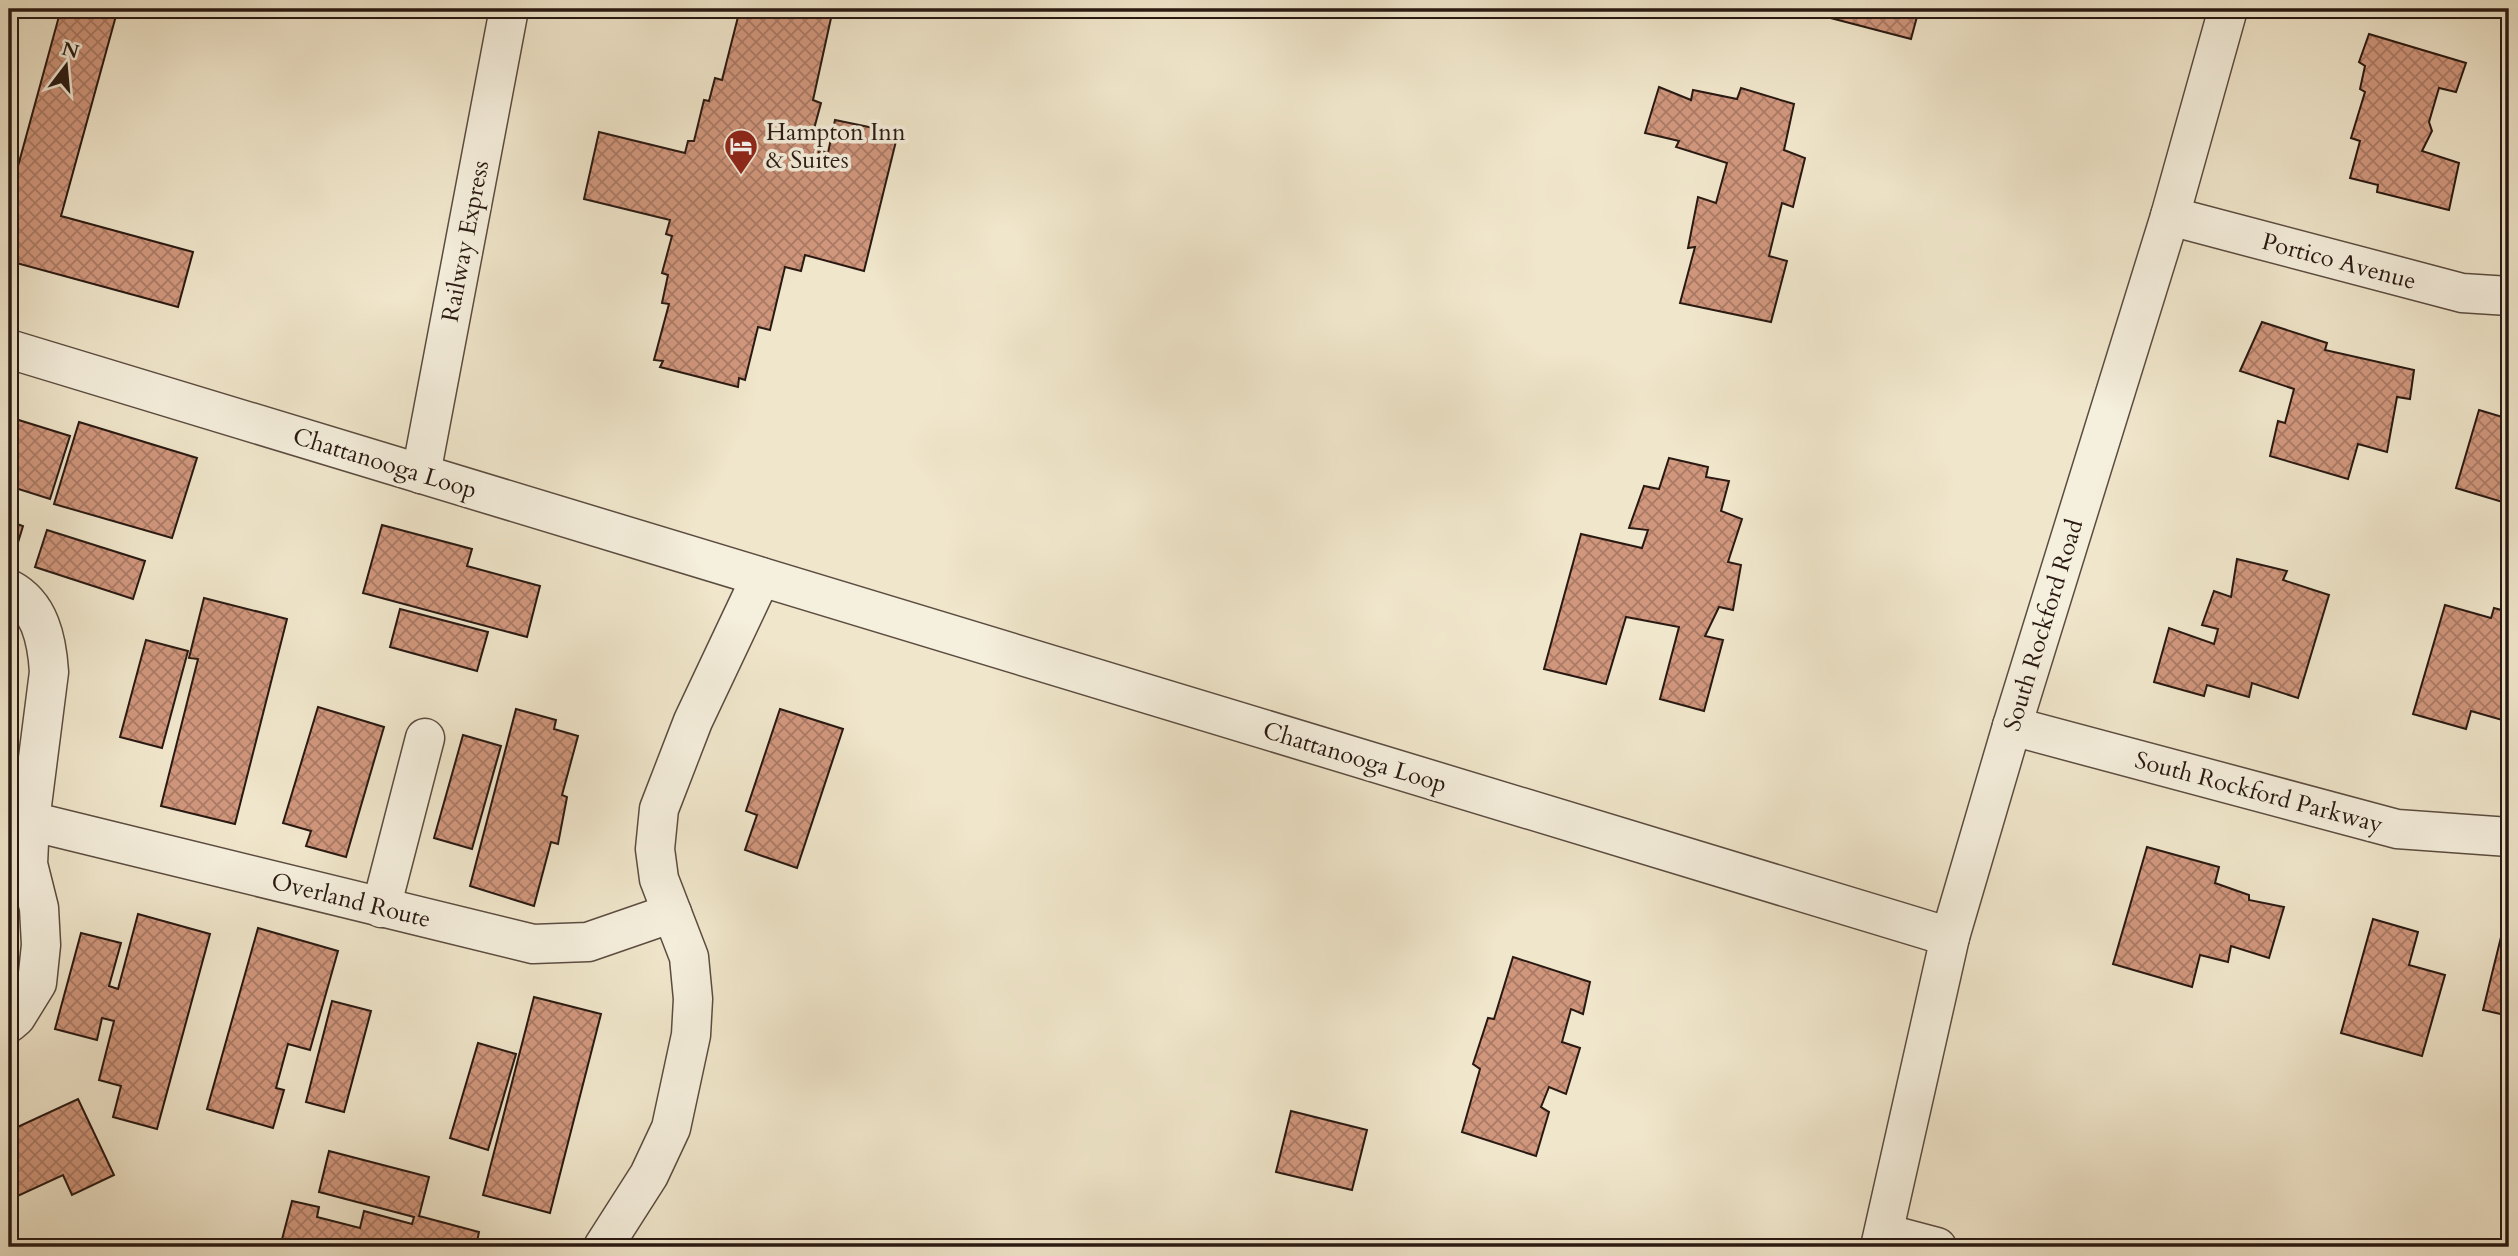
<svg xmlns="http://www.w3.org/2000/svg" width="2518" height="1256" font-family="Cardo,serif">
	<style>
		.building { fill: url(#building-cross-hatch); stroke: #291912; stroke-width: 2 }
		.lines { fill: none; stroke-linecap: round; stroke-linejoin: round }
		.minor-casing { stroke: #5b4c40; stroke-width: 41 }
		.minor { stroke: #f5efdd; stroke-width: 38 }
		.labels { text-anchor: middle; stroke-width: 7; stroke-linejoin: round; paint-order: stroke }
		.poi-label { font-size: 24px; fill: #291912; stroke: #f5efdd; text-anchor: start }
		.street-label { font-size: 24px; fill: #291912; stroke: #f5efdd }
	</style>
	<defs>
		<pattern id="building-cross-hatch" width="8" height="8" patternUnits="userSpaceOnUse" patternTransform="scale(1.75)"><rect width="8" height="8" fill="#d1977d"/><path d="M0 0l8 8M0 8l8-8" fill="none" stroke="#aa7a65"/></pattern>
	</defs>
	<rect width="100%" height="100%" fill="#f0e6cb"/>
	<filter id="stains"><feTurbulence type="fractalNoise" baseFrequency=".00286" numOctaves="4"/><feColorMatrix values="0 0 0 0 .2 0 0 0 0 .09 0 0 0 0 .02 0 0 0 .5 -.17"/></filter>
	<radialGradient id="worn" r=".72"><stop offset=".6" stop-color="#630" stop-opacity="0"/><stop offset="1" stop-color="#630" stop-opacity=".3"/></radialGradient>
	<g class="building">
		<polygon points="61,9 105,9 117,12 61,216 193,252 178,307 9,261 9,199"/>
		<polygon points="740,9 833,9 813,100 821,103 814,129 819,131 815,149 828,153 835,120 898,133 864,271 805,255 801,271 785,267 770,330 758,327 745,380 739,378 738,387 660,367 663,361 654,360 669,304 662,303 668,275 662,273 672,236 666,234 670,220 584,199 599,132 685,153 688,141 694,141 704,100 709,101 715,78 722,80"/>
		<polygon points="1796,9 1919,9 1911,39"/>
		<polygon points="2369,34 2466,63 2456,92 2439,88 2429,122 2432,131 2422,151 2459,163 2449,210 2377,192 2378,185 2350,178 2360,141 2351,138 2365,92 2360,89 2365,66 2359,62"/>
		<polygon points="1659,87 1691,100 1693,90 1737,99 1741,88 1794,104 1784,150 1805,158 1793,207 1782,203 1769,256 1787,261 1771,322 1680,303 1695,247 1688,248 1698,197 1716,203 1727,163 1676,147 1679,141 1645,133"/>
		<polygon points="2262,322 2327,343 2325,350 2414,370 2410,399 2397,397 2387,452 2358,444 2348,479 2270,456 2278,421 2285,423 2294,389 2240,371"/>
		<polygon points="2479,410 2509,419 2509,504 2456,488"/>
		<polygon points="9,417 70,436 50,499 9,486"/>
		<polygon points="79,422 197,458 172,538 54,504"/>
		<polygon points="1669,458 1708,467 1706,477 1729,481 1721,511 1742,519 1728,562 1741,565 1733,610 1719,607 1705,636 1723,640 1704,711 1660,699 1679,627 1626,617 1606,684 1544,669 1581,534 1642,548 1648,530 1629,528 1644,486 1659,489"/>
		<polygon points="9,521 23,526 12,562 9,561"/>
		<polygon points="382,525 472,549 467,566 540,586 527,637 363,593"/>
		<polygon points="47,530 145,561 133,599 35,567"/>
		<polygon points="2237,559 2287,571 2283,580 2329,595 2298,698 2252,683 2249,697 2207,685 2204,696 2154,682 2169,628 2214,644 2218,629 2202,625 2214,591 2231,597"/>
		<polygon points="204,598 287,619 235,824 161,806 198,659 189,658"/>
		<polygon points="2445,605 2491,618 2494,608 2509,612 2509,722 2471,711 2466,729 2413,714"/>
		<polygon points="400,609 488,632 477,671 390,647"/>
		<polygon points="146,640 188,651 162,748 120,737"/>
		<polygon points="318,707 384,727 346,857 306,846 311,831 283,823"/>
		<polygon points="516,709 556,720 554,729 578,736 562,795 567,797 558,844 551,842 534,906 470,886"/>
		<polygon points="780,709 843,729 797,868 745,850 757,815 746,811"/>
		<polygon points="463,735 501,746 472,849 434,838"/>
		<polygon points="2147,847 2219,867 2215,883 2249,895 2249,900 2284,907 2269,958 2231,946 2228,962 2200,955 2192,987 2113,964"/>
		<polygon points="138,914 210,934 157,1129 113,1117 121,1086 99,1080 114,1021 102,1018 97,1040 55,1029 81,933 121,943 109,986 118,989"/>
		<polygon points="2373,919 2418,932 2409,965 2445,975 2422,1056 2341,1033"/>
		<polygon points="258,928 338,951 310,1050 288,1044 276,1088 284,1090 273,1128 207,1109"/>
		<polygon points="2503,929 2509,931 2509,1016 2483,1010"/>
		<polygon points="1513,957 1590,982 1583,1014 1571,1009 1562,1042 1580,1048 1566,1094 1549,1087 1541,1107 1549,1112 1536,1156 1462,1132 1480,1069 1473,1064 1488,1018 1494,1019"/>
		<polygon points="534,997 601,1014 550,1213 483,1195"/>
		<polygon points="332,1001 371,1011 344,1112 306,1102"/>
		<polygon points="478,1043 516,1054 488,1150 450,1138"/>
		<polygon points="9,1092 18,1113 9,1117"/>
		<polygon points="78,1099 114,1175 72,1195 63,1175 9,1200 9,1131"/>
		<polygon points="1291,1111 1367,1130 1352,1190 1276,1172"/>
		<polygon points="329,1151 429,1177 419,1216 479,1232 476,1247 280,1247 292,1201 319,1207 317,1217 360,1228 364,1211 412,1224 414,1217 319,1192"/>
	</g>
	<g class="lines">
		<g class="minor-casing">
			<g id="minor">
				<polyline points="2170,216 2462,293 2509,296"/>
				<polyline points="9,349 1950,937"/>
				<polyline points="421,474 509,9"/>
				<path d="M9,589c31,16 38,51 40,83l-19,149 -2,43 11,44 2,37 -4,38 -21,34 -7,6"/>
				<polyline points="2012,726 2397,829 2509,837"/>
				<polyline points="30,821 533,944 588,942 672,913"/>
				<polyline points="381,908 425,738"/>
				<polyline points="1884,1233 1937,1247"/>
				<polyline points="603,1247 649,1175 671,1128 691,1035 693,999 689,957 659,879 655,849 659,809 693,721 761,577"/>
				<polyline points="1880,1247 1950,937 2012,726 2170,216 2228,9"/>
			</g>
		</g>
		<use href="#minor" class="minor"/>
	</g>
	<defs>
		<g id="hotel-pin" transform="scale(1.75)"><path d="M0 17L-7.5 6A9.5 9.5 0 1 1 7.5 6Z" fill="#8f2418" stroke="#f5efdd"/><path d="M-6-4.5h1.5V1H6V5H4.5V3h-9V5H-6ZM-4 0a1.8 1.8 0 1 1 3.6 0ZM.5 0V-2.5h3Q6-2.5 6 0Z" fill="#fff"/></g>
	</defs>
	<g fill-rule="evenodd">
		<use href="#hotel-pin" x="741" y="146"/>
	</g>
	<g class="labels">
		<g class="poi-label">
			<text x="766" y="140">Hampton Inn<tspan x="766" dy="28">&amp; Suites</tspan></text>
		</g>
		<g class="street-label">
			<text transform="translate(465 241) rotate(-79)" y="8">Railway Express</text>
			<text transform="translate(2339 261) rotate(15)" y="8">Portico Avenue</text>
			<text transform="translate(385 463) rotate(17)" y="8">Chattanooga Loop</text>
			<text transform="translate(2043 625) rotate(-73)" y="8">South Rockford Road</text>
			<text transform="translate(1355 757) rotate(17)" y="8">Chattanooga Loop</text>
			<text transform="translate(2259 792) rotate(15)" y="8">South Rockford Parkway</text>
			<text transform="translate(351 900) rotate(14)" y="8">Overland Route</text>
		</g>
	</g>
	<rect width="2518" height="1256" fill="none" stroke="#f0e6cb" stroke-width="35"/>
	<rect x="10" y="10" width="2497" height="1235" fill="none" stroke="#291912" stroke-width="3.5"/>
	<rect x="18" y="18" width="2483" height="1221" fill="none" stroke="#291912" stroke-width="2"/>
	<g transform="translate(66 66) rotate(16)" stroke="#f5efdd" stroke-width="5" paint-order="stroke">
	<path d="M0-5L12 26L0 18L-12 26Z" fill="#291912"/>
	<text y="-10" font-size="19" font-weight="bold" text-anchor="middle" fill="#291912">N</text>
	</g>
	<rect width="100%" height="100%" filter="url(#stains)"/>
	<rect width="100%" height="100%" fill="url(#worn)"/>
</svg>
